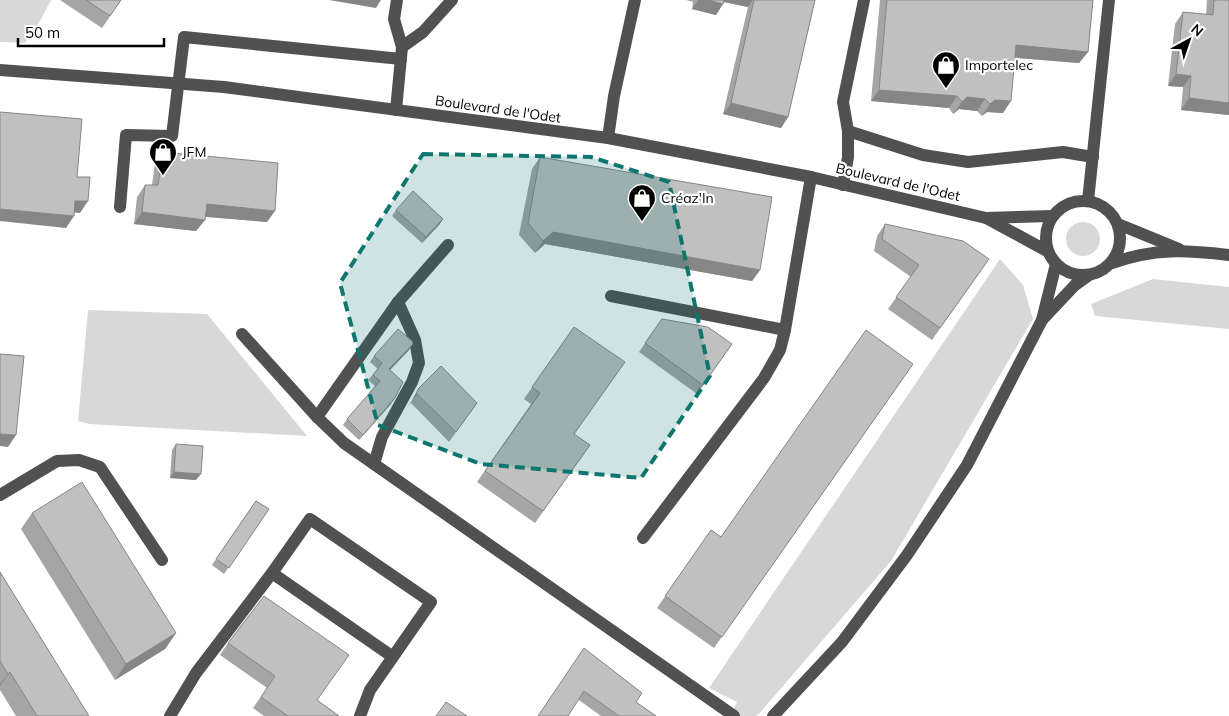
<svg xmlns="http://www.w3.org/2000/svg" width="1229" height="716" font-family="Mulish,sans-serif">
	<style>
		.green { fill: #d8d8d8 }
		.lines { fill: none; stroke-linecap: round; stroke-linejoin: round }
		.minor { stroke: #515151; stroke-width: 12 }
		.wall { fill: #a5a5a5 }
		.shaded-wall { fill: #868686 }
		.building { fill: #c0c0c0; stroke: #868686 }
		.marked { fill: #0f766e; fill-opacity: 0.2; stroke: #0f766e; stroke-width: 4; stroke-dasharray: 10 6; stroke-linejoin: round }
		.labels { text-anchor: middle; stroke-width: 4.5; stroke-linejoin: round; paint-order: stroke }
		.poi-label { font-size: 14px; fill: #000; stroke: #fff; text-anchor: start }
		.street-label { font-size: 14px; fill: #000; stroke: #fff }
	</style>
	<rect width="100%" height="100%" fill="#fff"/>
	<g class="green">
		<polygon points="0,0 51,0 39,23 25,43 0,42"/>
		<circle cx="1083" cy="239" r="17"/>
		<polygon points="1000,259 1023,285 1033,319 891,561 757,716 730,716 737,702 709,688"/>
		<polygon points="1153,279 1229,287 1229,329 1095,316 1091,304"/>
		<polygon points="88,310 207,314 307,436 89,424 78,421"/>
	</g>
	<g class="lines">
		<g class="minor">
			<polyline points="402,47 423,32 452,0"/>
			<polyline points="0,70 224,87 608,138 811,177 986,218 1053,216"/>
			<polyline points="396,110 402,47 394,19 397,0"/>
			<polyline points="848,131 923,155 968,162 1063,152 1093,157"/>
			<polyline points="608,138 614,96 635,0"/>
			<polyline points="843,185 848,157 848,131 843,102 864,0"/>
			<circle cx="1083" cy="238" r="37"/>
			<polyline points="1088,201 1109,0"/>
			<polyline points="120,207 126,135 172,136 184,37 401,59"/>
			<polyline points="988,219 1047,251"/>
			<polyline points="1118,224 1179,249"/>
			<path d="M1112,263c43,-15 73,-13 117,-8"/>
			<polyline points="611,296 785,330 811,177"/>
			<polyline points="1042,320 1056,264"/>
			<polyline points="242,334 317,417 344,443 734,716"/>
			<polyline points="317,417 398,302 448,245"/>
			<polyline points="374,464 382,437 412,382 419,363 415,340 398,302"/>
			<polyline points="0,495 57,461 79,460 100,467 162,560"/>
			<polyline points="643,538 764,378 780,350 785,330"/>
			<polyline points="170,716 196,673 272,573"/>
			<polyline points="360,716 370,690 431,602 310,519 272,573 393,657"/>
			<polyline points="773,716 842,642 907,555 967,465 1042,320 1075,285 1089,275"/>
		</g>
	</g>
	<g class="wall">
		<polygon points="60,0 121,0 102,28"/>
		<polygon points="686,0 815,0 788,117 781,128 723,114 748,7 724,2 716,15 692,9 693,2"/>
		<polygon points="880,0 1093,0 1088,52 1079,63 1015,58 1003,113 987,112 982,116 977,111 959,109 953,114 949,108 871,101"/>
		<polygon points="1207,0 1229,0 1229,115 1181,110 1183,87 1168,86 1175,24 1183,12 1206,15"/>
		<polygon points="163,152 267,222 205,217 205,220 196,231 134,224 137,197 145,185 152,185 155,163"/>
		<polygon points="540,157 760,270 752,281 545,244 535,253 519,235 532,169"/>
		<polygon points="396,210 443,219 439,225 422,243 392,216"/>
		<polygon points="885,224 989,259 932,340 888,309 911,277 874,251 877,236"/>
		<polygon points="662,319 732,344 697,394 639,352"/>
		<polygon points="574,327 574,434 590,445 535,523 477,482 531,404 524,399"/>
		<polygon points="409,350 390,370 391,404 359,440 343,425 347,419 375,386 368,380 378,369 370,362 374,356"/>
		<polygon points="913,364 714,648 657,608 711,530 721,537"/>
		<polygon points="419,388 477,403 449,442 411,403 408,407"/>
		<polygon points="176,444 196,480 170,478 172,450"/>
		<polygon points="256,501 269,509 224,574 212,565"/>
		<polygon points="32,513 176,633 165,649 115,680 21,529"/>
		<polygon points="0,572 89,716 16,716 0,690"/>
		<polygon points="228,643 317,700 339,716 264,716 253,708 267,688 220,655"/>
		<polygon points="584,648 636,702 656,716 601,716 579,700"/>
	</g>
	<g class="shaded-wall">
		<polygon points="329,0 381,0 376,8"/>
		<polygon points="698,0 708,0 723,4 716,15 692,9"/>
		<polygon points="719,0 753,0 748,7 719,1"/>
		<polygon points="1016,45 1088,52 1079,63 1008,57"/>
		<polygon points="1176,74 1191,76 1183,87 1168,86"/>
		<polygon points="879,90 957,96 949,108 871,101"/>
		<polygon points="967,97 985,99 977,111 959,109 953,114 962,102"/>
		<polygon points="1189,98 1229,103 1229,115 1181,110"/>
		<polygon points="995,100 1011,101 1003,113 987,112 982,116 990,104"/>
		<polygon points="731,103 788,117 781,128 723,114"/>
		<polygon points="75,201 88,201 80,213 67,212"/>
		<polygon points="207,204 275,211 267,222 199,216"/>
		<polygon points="0,209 74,216 66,228 0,221"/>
		<polygon points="142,212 205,220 196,231 134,224"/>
		<polygon points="443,219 439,225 422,243 426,237"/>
		<polygon points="553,232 760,270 752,281 545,244 535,253 543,241"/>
		<polygon points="413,344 409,350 385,375 389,369"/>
		<polygon points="395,398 391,404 359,440 363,435"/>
		<polygon points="0,434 16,435 8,447 0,446"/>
		<polygon points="174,472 201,474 196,480 170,478"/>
		<polygon points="176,633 165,649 115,680 126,664"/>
		<polygon points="10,672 0,686 0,684 8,674"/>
	</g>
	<g class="building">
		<polygon points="86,0 121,0 110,16"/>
		<polygon points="708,0 724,0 723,4"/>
		<polygon points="754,0 815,0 788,117 731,103"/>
		<polygon points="887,0 1093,0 1088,52 1016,45 1011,101 995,100 990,104 985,99 967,97 962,102 957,96 879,90"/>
		<polygon points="1214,0 1229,0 1229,103 1189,98 1191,76 1176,74 1183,12 1213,15"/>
		<polygon points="0,112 82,119 77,177 90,177 88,201 75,201 74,216 0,209"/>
		<polygon points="163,152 278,163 275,211 207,204 205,220 142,212 145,185 158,185"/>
		<polygon points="540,157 772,197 760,270 553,232 543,241 528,223"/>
		<polygon points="413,191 443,219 426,237 396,210"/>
		<polygon points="885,224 963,241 989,259 940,328 896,297 919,265 882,239"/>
		<polygon points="662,319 708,327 732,344 703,385 645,343"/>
		<polygon points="574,327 625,362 574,434 590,445 543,511 485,471 540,393 532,387"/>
		<polygon points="398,329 412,341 413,344 389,369 403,382 395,398 363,435 347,419 380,381 373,375 382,363 374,356"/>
		<polygon points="866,330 913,364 722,637 665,596 711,530 721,537"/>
		<polygon points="0,354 24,356 16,435 0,434"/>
		<polygon points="441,366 477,403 456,432 417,394 414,398 419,388"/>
		<polygon points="176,444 203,446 201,474 174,472"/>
		<polygon points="82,482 176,633 126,664 32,513"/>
		<polygon points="256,501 269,509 229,568 216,559"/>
		<polygon points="0,572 89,716 37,716 10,672 8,674 0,661"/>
		<polygon points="264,596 349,655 317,700 339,716 288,716 261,697 275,676 228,643"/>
		<polygon points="584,648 642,693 636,702 656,716 619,716 584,691 568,716 538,716"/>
		<polygon points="446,702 467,716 436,716"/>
	</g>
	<path class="marked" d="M423,154l168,3 78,25 41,194 -69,102 -160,-14 -103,-39 -38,-142z"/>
	<defs>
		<g id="shop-pin" transform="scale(1.4375)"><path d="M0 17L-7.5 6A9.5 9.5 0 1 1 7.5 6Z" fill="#000" stroke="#fff"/><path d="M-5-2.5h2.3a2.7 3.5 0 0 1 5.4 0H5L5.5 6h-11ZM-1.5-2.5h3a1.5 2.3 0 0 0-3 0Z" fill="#fff"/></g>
	</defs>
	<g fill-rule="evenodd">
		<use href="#shop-pin" x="946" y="65"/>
		<use href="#shop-pin" x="163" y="152"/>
		<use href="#shop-pin" x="642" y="198"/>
	</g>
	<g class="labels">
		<g class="poi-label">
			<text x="965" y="70">Importelec</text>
			<text x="182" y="157">JFM</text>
			<text x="661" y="203">Créaz'In</text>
		</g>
		<g class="street-label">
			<text transform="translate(498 109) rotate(8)" y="5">Boulevard de l'Odet</text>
			<text transform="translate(898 182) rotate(13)" y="5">Boulevard de l'Odet</text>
		</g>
	</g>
	<g transform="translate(1189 40) rotate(40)" stroke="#ffffff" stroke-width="4" paint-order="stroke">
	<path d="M0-4L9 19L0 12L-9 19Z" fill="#000000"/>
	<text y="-8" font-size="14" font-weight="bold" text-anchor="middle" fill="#000000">N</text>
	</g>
	<path d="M18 38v8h146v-8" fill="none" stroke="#000000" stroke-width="2.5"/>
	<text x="25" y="38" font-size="15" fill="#000000" stroke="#ffffff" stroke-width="4" paint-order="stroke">50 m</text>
</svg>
